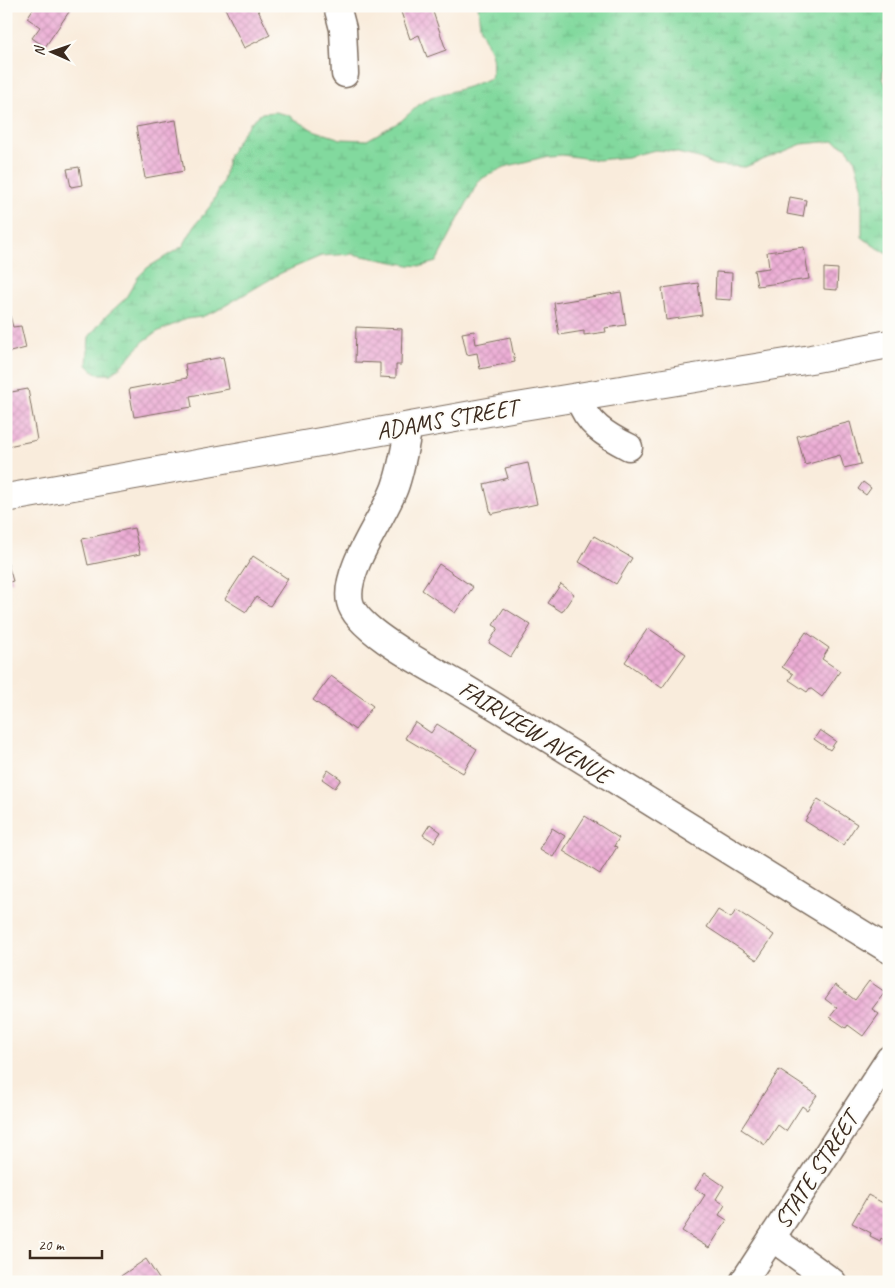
<svg xmlns="http://www.w3.org/2000/svg" width="895" height="1288" font-family="Caveat,sans-serif">
	<style>
		.wetland { fill: url(#wetland-marsh); stroke: #5e825e }
		.building { fill: url(#building-cross-hatch) }
		.lines { fill: none; stroke-linecap: round; stroke-linejoin: round }
		.minor-casing { stroke: #7e6e60; stroke-width: 29 }
		.tertiary-casing { stroke: #7e6e60; stroke-width: 30 }
		.minor { stroke: #fff; stroke-width: 26 }
		.tertiary { stroke: #fff; stroke-width: 28 }
		.labels { text-anchor: middle; stroke-width: 4; stroke-linejoin: round; paint-order: stroke }
		.street-label { font-size: 24px; fill: #3b2a1e; stroke: #fdfcf7 }
	</style>
	<defs>
		<pattern id="wetland-marsh" width="20" height="14" patternUnits="userSpaceOnUse" patternTransform="scale(1.25)"><rect width="20" height="14" fill="#82d99e"/><path d="M1 5h8M5 5V1M11 12h8M15 12V8" fill="none" stroke="#71ba88"/></pattern>
		<pattern id="building-cross-hatch" width="8" height="8" patternUnits="userSpaceOnUse" patternTransform="scale(1.25)"><rect width="8" height="8" fill="#ecadd5"/><path d="M0 0l8 8M0 8l8-8" fill="none" stroke="#cb95b6"/></pattern>
	</defs>
	<rect width="100%" height="100%" fill="#fdfcf7"/>
	<filter id="ink" filterUnits="userSpaceOnUse"><feTurbulence type="fractalNoise" baseFrequency=".02" numOctaves="2"/><feDisplacementMap in="SourceGraphic" scale="10" xChannelSelector="R" yChannelSelector="G"/><feConvolveMatrix kernelMatrix="1 2 1 2 8 2 1 2 1" color-interpolation-filters="sRGB"/></filter>
	<filter id="wash" filterUnits="userSpaceOnUse"><feTurbulence type="fractalNoise" baseFrequency=".0096" numOctaves="4" result="noise"/><feDisplacementMap in="SourceGraphic" scale="20" xChannelSelector="R" yChannelSelector="G"/><feGaussianBlur stdDeviation="1.12" result="paint"/><feColorMatrix in="noise" values="0 0 0 0 0 0 0 0 0 0 0 0 0 0 0 0 0 1.4 0 .05"/><feComposite in="paint" operator="in"/></filter>
	<g filter="url(#wash)">
		<rect width="100%" height="100%" fill="#f9ecdc"/>
		<path class="wetland" d="M478,6h411v21l-4,6 -2,45 6,15v161l-15,-8 -12,-9v-52l-8,-27 -7,-10 -13,-7 -32,3 -57,23 -31,-2 -15,-7 -30,-7 -14,-1 -28,7 -29,3 -36,-5 -14,1 -44,11 -25,13 -43,82 -14,4 -13,-1 -57,-11 -31,2 -40,17 -65,38 -15,6 -15,2 -29,13 -13,9 -21,23 -12,10h-14l-10,-9 2,-28 16,-20 20,-18 13,-22 9,-9 36,-22 12,-21 17,-21 11,-23 6,-26 14,-23 9,-11 10,-8 13,-1 13,3 25,15 28,9 26,1 34,-19 20,-18 10,-6 37,-10 23,-9c5,-24 -2,-28 -10,-48 -2,-7 -2,-16 -3,-24z"/>
		<g id="blocks">
			<g class="building">
				<polygon points="35,6 73,6 45,47 32,38 40,27 27,18"/>
				<polygon points="224,6 256,6 270,35 244,48"/>
				<polygon points="399,6 431,6 446,50 427,57 419,35 410,39"/>
				<polygon points="176,120 184,171 145,178 136,127"/>
				<polygon points="79,167 82,185 71,187 67,169"/>
				<polygon points="790,197 806,200 803,217 787,214"/>
				<polygon points="804,247 809,279 757,286 754,270 769,268 767,252"/>
				<polygon points="824,268 838,269 837,290 824,289"/>
				<polygon points="716,272 732,273 731,300 715,299"/>
				<polygon points="698,283 702,315 666,320 662,288"/>
				<polygon points="621,292 626,325 605,328 606,332 584,335 584,331 559,335 554,303"/>
				<polygon points="6,300 13,327 21,326 26,348 6,353"/>
				<polygon points="356,327 402,329 401,365 396,365 396,378 380,377 380,363 355,362"/>
				<polygon points="474,331 476,344 510,337 515,362 480,369 477,353 467,355 462,333"/>
				<polygon points="223,357 229,389 190,396 192,407 134,417 129,389 187,378 185,364"/>
				<polygon points="28,389 37,440 8,446 6,438 6,393"/>
				<polygon points="850,422 861,464 844,468 840,455 805,465 797,436"/>
				<polygon points="528,463 537,504 491,514 484,484 508,478 505,468"/>
				<polygon points="863,482 871,488 866,495 858,489"/>
				<polygon points="134,528 140,554 88,565 82,539"/>
				<polygon points="594,536 632,558 616,584 579,562"/>
				<polygon points="253,556 288,579 270,606 256,597 246,612 225,599"/>
				<polygon points="6,558 13,581 6,583"/>
				<polygon points="439,564 473,587 455,613 422,590"/>
				<polygon points="561,584 574,594 562,612 548,603"/>
				<polygon points="504,608 531,625 511,657 489,643 498,628 493,625"/>
				<polygon points="648,628 686,654 662,688 625,662"/>
				<polygon points="806,632 829,648 822,659 840,671 822,697 810,688 807,692 789,680 793,674 782,667"/>
				<polygon points="331,676 373,706 355,730 313,700"/>
				<polygon points="415,722 431,733 437,724 477,749 463,773 405,738"/>
				<polygon points="820,730 836,741 830,750 814,739"/>
				<polygon points="328,770 341,779 335,788 322,779"/>
				<polygon points="818,799 857,824 843,845 805,821"/>
				<polygon points="585,816 619,838 614,846 617,847 600,874 563,851"/>
				<polygon points="430,824 441,832 434,842 423,835"/>
				<polygon points="552,828 565,836 553,857 540,849"/>
				<polygon points="718,910 731,918 736,910 774,935 757,960 707,927"/>
				<polygon points="869,981 885,992 872,1009 879,1014 863,1036 848,1025 846,1028 830,1017 837,1008 825,999 835,985 855,1000"/>
				<polygon points="779,1070 817,1095 807,1110 802,1106 786,1131 778,1125 765,1145 741,1129"/>
				<polygon points="705,1173 724,1186 716,1199 725,1205 719,1215 727,1220 709,1248 682,1231 705,1195 695,1189"/>
				<polygon points="868,1195 883,1203 886,1196 889,1197 889,1243 881,1238 880,1241 870,1236 871,1233 852,1223"/>
				<polygon points="146,1259 161,1282 112,1282"/>
			</g>
		</g>
	</g>
	<g filter="url(#ink)">
		<use href="#blocks" fill-opacity="0" stroke="#7e6e60" stroke-width="1"/>
		<g class="lines">
			<g class="minor-casing">
				<g id="minor">
					<polyline points="337,6 343,29 345,74"/>
					<path d="M578,397c9,27 27,38 51,50"/>
					<path d="M409,426c-4,20 -7,41 -14,61 -11,31 -52,83 -45,115 6,29 83,67 108,82 145,87 287,178 431,266"/>
					<polyline points="772,1238 833,1282"/>
					<polyline points="743,1282 889,1059"/>
				</g>
			</g>
			<g class="tertiary-casing">
				<polyline id="tertiary" points="6,498 511,408 811,359 889,344"/>
			</g>
			<use href="#minor" class="minor"/>
			<use href="#tertiary" class="tertiary"/>
		</g>
	</g>
	<g class="labels">
		<g class="street-label">
			<text transform="translate(447 419) rotate(-10)" y="8">ADAMS STREET</text>
			<text transform="translate(535 732) rotate(32)" y="8">FAIRVIEW AVENUE</text>
			<text transform="translate(816 1170) rotate(-57)" y="8">STATE STREET</text>
		</g>
	</g>
	<rect width="895" height="1288" fill="none" stroke="#fdfcf7" stroke-width="25"/>
	<g transform="translate(52 52) rotate(272)" stroke="#fdfcf7" stroke-width="4" paint-order="stroke">
	<path d="M0-4L9 19L0 12L-9 19Z" fill="#3b2a1e"/>
	<text y="-8" font-size="14" font-weight="bold" text-anchor="middle" fill="#3b2a1e">N</text>
	</g>
	<path d="M30 1250v8h72v-8" fill="none" stroke="#3b2a1e" stroke-width="2.5"/>
	<text x="38" y="1250" font-size="15" fill="#3b2a1e" stroke="#fdfcf7" stroke-width="4" paint-order="stroke">20 m</text>
</svg>
